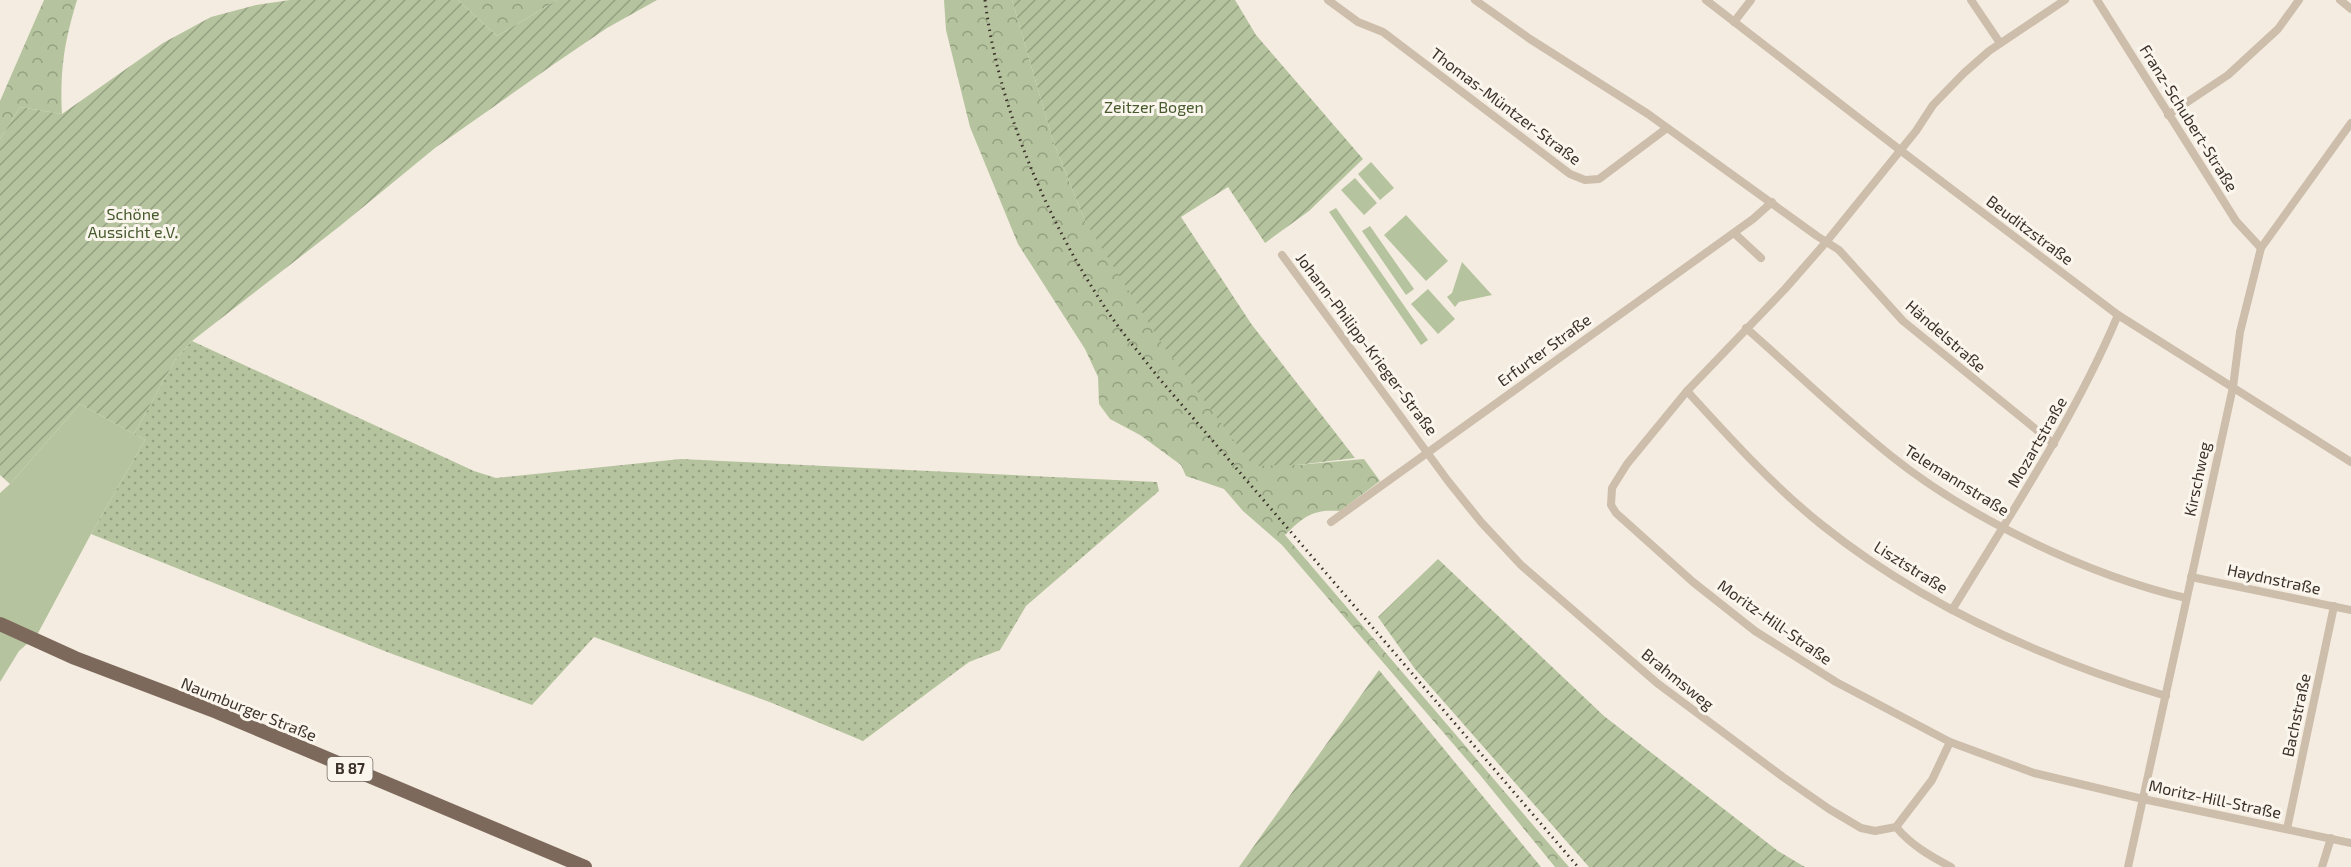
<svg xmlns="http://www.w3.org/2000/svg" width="2351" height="867" font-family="'Exo 2',sans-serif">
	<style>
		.grass { fill: #b5c49e }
		.forest { fill: url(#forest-crowns) }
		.park { fill: url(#park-dots) }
		.garden { fill: url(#garden-furrows) }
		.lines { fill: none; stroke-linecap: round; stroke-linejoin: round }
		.street { stroke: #cdbdab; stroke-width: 8 }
		.primary { stroke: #7d695b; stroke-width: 14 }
		.rail { stroke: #3b312a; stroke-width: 3; stroke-dasharray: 1.5 4.5; stroke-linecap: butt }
		.labels { text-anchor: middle; stroke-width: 6; stroke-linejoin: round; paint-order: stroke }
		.shield { fill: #fbf6ed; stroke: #756c64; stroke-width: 1.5 }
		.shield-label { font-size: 15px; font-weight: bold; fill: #3b312a }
		.street-label { font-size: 16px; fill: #3b312a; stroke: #fbf6ed }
		.park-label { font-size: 16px; fill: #465a2d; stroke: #fbf6ed }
	</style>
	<defs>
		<pattern id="forest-crowns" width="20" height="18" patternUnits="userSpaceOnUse" patternTransform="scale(1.5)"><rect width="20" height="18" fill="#b5c49e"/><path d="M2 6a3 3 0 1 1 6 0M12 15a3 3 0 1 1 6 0" fill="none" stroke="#94a081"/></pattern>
		<pattern id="park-dots" width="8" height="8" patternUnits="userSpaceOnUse" patternTransform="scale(1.5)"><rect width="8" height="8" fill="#b5c49e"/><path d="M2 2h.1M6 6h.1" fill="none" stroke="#94a081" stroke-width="1.8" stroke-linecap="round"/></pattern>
		<pattern id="garden-furrows" width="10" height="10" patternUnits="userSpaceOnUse" patternTransform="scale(1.5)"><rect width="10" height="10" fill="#b5c49e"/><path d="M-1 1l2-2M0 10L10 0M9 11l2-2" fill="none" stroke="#94a081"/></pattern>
	</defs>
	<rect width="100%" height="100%" fill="#f4ece0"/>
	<g class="grass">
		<polygon points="1371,162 1394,188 1380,200 1358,174"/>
		<polygon points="1355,178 1377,203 1364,215 1341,190"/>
		<polygon points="1336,208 1428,340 1421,345 1329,212"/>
		<polygon points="1406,215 1448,261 1426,281 1384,235"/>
		<polygon points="1370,226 1414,289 1406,295 1362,231"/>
		<polygon points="1462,262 1492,295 1459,302 1455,307 1447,297 1452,293"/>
		<polygon points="1428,289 1455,319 1438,334 1411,304"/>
		<polygon points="80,404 145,440 91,534 37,635 19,651 0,682 0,493 10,484"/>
	</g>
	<g class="forest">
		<path d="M44,0h33c-13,43 -17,70 -15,114l-42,-7 -20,32v-38z"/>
		<polygon points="458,0 557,0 497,36"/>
		<path d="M944,0h68l41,141 32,80 212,244 67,-6 16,22 -40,30c-27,-2 -36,5 -55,24l284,332h-14l-75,-92 -198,-230 -39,-34 -19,-22 -38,-13 -5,-11 -41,-30 -30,-16 -11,-15 -1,-27 -13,-28 -67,-105 -48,-117 -24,-97z"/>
	</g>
	<polygon class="park" points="192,341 474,471 496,478 681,459 1157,482 1159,491 1026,606 1000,650 969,662 863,741 772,703 594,637 532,705 387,652 91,534 145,440 134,434 175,360"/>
	<g class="garden">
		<polygon points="290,0 458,0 497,36 557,0 657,0 607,28 557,62 435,148 340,226 192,341 175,360 134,434 80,404 10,484 0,475 0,139 20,107 62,114 163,43 211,17 256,5"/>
		<polygon points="1012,0 1235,0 1256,35 1363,159 1309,211 1265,243 1228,187 1181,217 1252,325 1355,458 1297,465 1253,466 1162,344 1085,221 1053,141"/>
		<polygon points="1438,559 1604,716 1778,851 1805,867 1589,867 1415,669 1378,617"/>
		<polygon points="1379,670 1541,867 1239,867"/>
	</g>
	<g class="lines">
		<g class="street">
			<polyline points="1328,0 1358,22 1383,32 1570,174 1585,180 1599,179 1667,128"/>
			<polyline points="1475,0 1530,39 1648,114 1817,236 1839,250 1903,321 2054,444"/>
			<polyline points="1706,0 1900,150 2118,315 2351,462"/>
			<polyline points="1971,0 2000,43"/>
			<polyline points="2065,0 1989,51 1964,73 1933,105 1916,131 1827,241 1785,289 1687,391 1627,464 1612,488 1611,505 1616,513 1693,582 1755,631 1836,682 1950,742 2034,773 2143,799 2351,843"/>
			<polyline points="2097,0 2236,221 2261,248"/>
			<polyline points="2340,0 2351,9"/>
			<polyline points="1734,22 1751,0"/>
			<polyline points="2168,115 2228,75 2278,29 2299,0"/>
			<polyline points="1734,233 1761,258"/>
			<path d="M1282,255l166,226 33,41 40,43 136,118 126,94 46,32 32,19 14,3 21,-4c15,18 34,29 55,40"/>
			<path d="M1746,328c48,42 94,87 144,127 78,63 198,120 296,143"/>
			<path d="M1687,391c42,46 86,95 135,134 101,81 221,134 344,171"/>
			<polyline points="1331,522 1753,219 1772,202"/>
			<polyline points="2191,577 2351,610"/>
			<path d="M1952,610c59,-97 122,-191 166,-295"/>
			<polyline points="1896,827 1932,780 1950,742"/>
			<polyline points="2287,829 2334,606"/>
			<polyline points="2128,867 2233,387 2240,332 2261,248 2351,123"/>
			<polyline points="2322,867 2331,838"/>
		</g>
		<polyline class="primary" points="0,624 75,658 217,712 585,867"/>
		<path class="rail" d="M985,0c13,107 63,223 123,312 15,22 33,43 50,65l420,490"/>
	</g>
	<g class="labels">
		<rect class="shield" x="327.5" y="757" width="45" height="24" rx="4.5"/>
		<g class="shield-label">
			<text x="350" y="774">B 87</text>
		</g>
		<g class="street-label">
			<text transform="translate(1506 106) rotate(37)" y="6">Thomas-Müntzer-Straße</text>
			<text transform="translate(2189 118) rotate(58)" y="6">Franz-Schubert-Straße</text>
			<text transform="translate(2030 230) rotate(37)" y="6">Beuditzstraße</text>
			<text transform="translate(1946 336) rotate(41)" y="6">Händelstraße</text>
			<text transform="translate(1367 344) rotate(53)" y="6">Johann-Philipp-Krieger-Straße</text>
			<text transform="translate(1544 350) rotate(-36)" y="6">Erfurter Straße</text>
			<text transform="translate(2037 442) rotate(-60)" y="6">Mozartstraße</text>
			<text transform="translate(2197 479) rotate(-78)" y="6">Kirschweg</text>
			<text transform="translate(1957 480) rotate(32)" y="6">Telemannstraße</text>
			<text transform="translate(1911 567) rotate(32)" y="6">Lisztstraße</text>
			<text transform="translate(2274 579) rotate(12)" y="6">Haydnstraße</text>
			<text transform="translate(1775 622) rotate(35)" y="6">Moritz-Hill-Straße</text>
			<text transform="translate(1678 679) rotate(39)" y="6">Brahmsweg</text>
			<text transform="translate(249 709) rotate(22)" y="6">Naumburger Straße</text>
			<text transform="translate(2296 715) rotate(-78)" y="6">Bachstraße</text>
			<text transform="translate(2215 799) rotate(12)" y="6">Moritz-Hill-Straße</text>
		</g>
		<g class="park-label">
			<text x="1154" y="113">Zeitzer Bogen</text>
			<text x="133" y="220">Schöne<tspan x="133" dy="18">Aussicht e.V.</tspan></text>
		</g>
	</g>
</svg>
